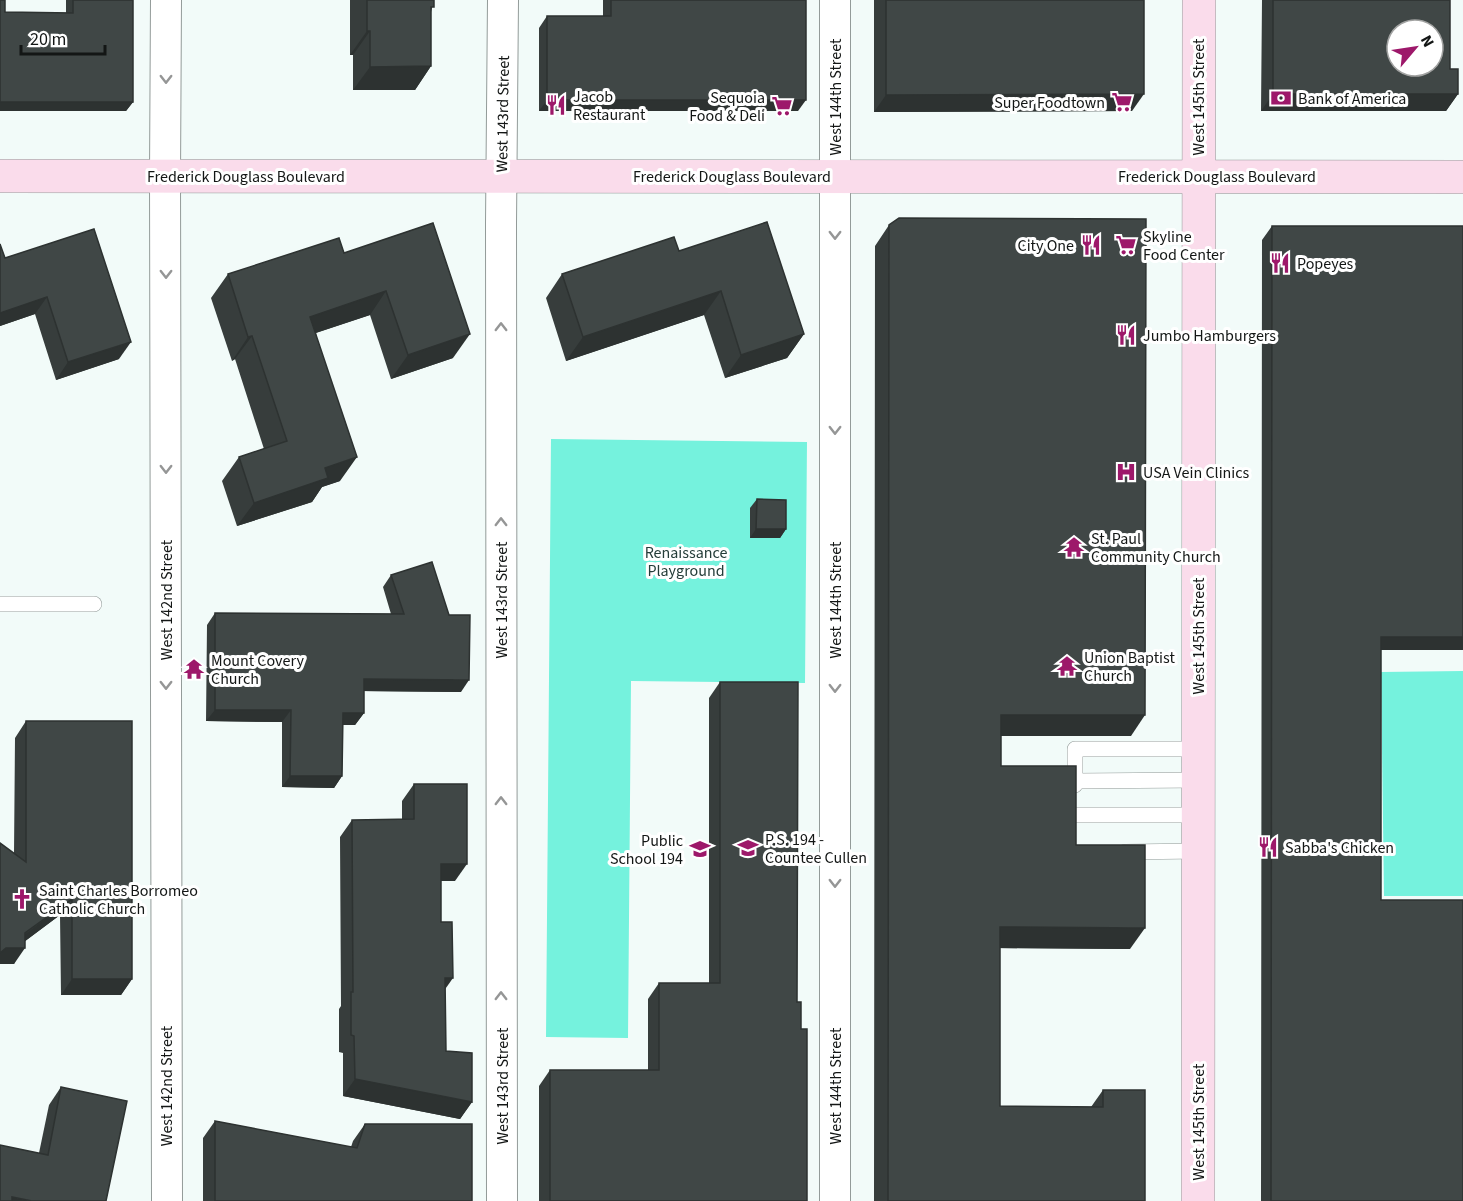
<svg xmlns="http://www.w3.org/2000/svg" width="1463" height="1201" font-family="'Source Sans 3',sans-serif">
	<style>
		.green { fill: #75f2dd }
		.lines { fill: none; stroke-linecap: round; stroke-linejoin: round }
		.service-casing { stroke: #939b99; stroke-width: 16 }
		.minor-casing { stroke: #939b99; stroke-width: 32 }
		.secondary-casing { stroke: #939b99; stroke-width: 34 }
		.service { stroke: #fff; stroke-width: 15 }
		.minor { stroke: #fff; stroke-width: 30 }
		.secondary { stroke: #fadceb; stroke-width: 33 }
		.wall { fill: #373d3c }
		.shaded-wall { fill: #2d3231 }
		.building { fill: #404746; stroke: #2d3231; stroke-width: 1.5; fill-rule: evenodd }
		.oneway { stroke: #959696 }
		.labels { text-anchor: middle; stroke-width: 6; stroke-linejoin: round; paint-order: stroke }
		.poi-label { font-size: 16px; fill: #131615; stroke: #fff; text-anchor: start }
		.street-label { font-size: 16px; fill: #131615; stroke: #fff }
		.park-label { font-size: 16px; fill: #253d39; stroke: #fff }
	</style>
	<rect width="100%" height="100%" fill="#f2fbf9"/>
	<g class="green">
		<polygon points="551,439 807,442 805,683 631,681 628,1038 546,1037"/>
		<polygon points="1463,671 1463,896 1384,896 1381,672"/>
	</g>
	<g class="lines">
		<g class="service-casing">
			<g id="service">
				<polyline points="0,604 94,604"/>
				<polyline points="1075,781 1198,780"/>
				<polyline points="1075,785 1075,749 1198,749"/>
				<polyline points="1075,815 1198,815"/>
				<polyline points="1125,852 1198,851"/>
			</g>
		</g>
		<g class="minor-casing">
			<g id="minor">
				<polyline points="166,0 165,176 167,1201"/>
				<polyline points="502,1201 501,223 503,0"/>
				<polyline points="835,1201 835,0"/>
			</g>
		</g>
		<g class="secondary-casing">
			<g id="secondary">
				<polyline points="0,176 1463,177"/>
				<polyline points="1198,1201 1199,0"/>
			</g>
		</g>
		<use href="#service" class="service"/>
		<use href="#minor" class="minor"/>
		<use href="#secondary" class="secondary"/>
	</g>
	<g class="wall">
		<polygon points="0,0 5,12 66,13 66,0 133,0 133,102 126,111 0,111"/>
		<polygon points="350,0 434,0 431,12 431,66 415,90 353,90 353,55 350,55"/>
		<polygon points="603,0 806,0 798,111 539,111 539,28 547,16 603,16"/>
		<polygon points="874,0 1144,0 1132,111 874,112"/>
		<polygon points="1262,0 1450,0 1450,69 1458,94 1446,111 1261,111"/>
		<polygon points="433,223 453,358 391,379 370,315 316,333 340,481 322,487 312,502 237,526 222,481 239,457 264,449 235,359 232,361 211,298 228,274 344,253"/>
		<polygon points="889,225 1131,736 1001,736 1001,766 1076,845 1130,949 1000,948 1000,1106 1091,1107 1103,1090 1145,1201 874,1201 875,246"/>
		<polygon points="1272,226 1381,650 1381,900 1463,1201 1261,1201 1262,240"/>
		<polygon points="0,244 5,258 119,359 56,380 35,314 0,326"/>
		<polygon points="679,251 804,334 787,358 725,378 704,315 566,361 546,298 562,274"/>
		<polygon points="757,499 786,529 780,538 750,538 750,508"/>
		<polygon points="391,575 461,692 364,691 364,713 355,725 343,725 342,776 334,788 282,787 282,722 206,721 207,625 215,613 391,614 383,587"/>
		<polygon points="720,682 797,1002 801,1029 807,1201 539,1201 539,1086 550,1070 648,1070 648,999 659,983 709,983 709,698"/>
		<polygon points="26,721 132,979 121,995 61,995 60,915 25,941 14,964 0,964 0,843 14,854 15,738"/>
		<polygon points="414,784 455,881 441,881 441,922 445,989 446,1051 472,1102 460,1119 343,1096 343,1053 339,1052 339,1009 341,1006 340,837 352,820 402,820 402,801"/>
		<polygon points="61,1087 106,1201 39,1153 49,1105"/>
		<polygon points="215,1121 351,1147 353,1141 365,1124 472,1201 203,1201 203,1138"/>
	</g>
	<g class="shaded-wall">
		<polygon points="367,31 370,31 353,55 350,55"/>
		<polygon points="431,66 415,90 353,90 370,67"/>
		<polygon points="1144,94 1132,111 874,112 886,95"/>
		<polygon points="1273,94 1458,94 1446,111 1261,111"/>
		<polygon points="547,100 806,100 798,111 539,111"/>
		<polygon points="0,102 133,102 126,111 0,111"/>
		<polygon points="386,291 370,315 294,340 310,317"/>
		<polygon points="721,291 704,315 566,361 583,337"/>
		<polygon points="47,297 35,314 0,326 0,313"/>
		<polygon points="470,334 453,358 391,379 408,355"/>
		<polygon points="804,334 787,358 725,378 741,355"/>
		<polygon points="252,336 235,359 232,361 248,337"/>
		<polygon points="131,342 119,359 56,380 68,362"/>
		<polygon points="357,457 340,481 322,487 312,502 237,526 254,503 325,468"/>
		<polygon points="756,529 786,529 780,538 750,538"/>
		<polygon points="1381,637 1463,637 1463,650 1372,650"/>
		<polygon points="364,679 469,680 461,692 355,691"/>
		<polygon points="215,710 291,710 282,722 206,721"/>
		<polygon points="343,713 364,713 355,725 334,725"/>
		<polygon points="1001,715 1145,715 1131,736 986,736"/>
		<polygon points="290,776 342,776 334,788 282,787"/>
		<polygon points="441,864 467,864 455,881 429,881"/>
		<polygon points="72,899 60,915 16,948 25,948 14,964 0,964 0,953"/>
		<polygon points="1000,927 1145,928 1130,949 985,948"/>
		<polygon points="445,978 453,978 441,995"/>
		<polygon points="72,979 132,979 121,995 61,995"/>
		<polygon points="355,1079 472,1102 460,1119 343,1096"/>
		<polygon points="12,1197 32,1201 10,1201"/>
	</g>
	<g class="building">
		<polygon points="0,0 5,0 5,12 73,13 73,0 133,0 133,102 0,102"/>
		<polygon points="367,0 434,0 434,7 431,7 431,66 370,67 370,31 367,31"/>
		<polygon points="611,0 806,0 806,100 547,100 547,16 611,16"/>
		<polygon points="886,0 1144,0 1144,94 886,95"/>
		<path d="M1273,0h177v69h8v25h-185zM1397,30h36v36h-36z"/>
		<polygon points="899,218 1146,219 1145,715 1001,715 1001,766 1076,766 1076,845 1145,845 1145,928 1000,927 1000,1106 1103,1107 1103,1090 1145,1090 1145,1201 888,1201 889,225"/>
		<polygon points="767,222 804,334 741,355 721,291 583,337 562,274 674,237 679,251"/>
		<polygon points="433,223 470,334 408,355 386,291 310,317 357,457 325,468 328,478 254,503 239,457 287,441 252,336 248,337 228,274 339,238 344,253"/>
		<polygon points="1272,226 1463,226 1463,637 1381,637 1381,900 1463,900 1463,1201 1271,1201"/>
		<polygon points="94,229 131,342 68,362 47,297 0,313 0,244 5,258"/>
		<polygon points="757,499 786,500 786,529 756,529"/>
		<polygon points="432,562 449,615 470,615 469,680 364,679 364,713 343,713 342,776 290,776 291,710 215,710 215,613 404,614 391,575"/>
		<polygon points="720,682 798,682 797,1002 801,1002 801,1029 807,1029 807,1201 550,1201 550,1070 659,1070 659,983 720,983"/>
		<polygon points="26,721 132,721 132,979 72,979 72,899 25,933 25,948 6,948 0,953 0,843 26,862"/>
		<polygon points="414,784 467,784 467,864 441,864 441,922 452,922 453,978 445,978 446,1051 472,1053 472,1102 355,1079 354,1036 351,1035 351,992 353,992 352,820 414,819"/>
		<polygon points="61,1087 127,1101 106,1201 32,1201 12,1197 12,1201 0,1201 0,1145 48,1155"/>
		<polygon points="215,1121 357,1148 365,1124 472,1124 472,1201 215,1201"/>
	</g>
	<defs><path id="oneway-chevron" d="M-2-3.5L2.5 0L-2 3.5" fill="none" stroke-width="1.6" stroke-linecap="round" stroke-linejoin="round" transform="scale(1.5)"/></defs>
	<g class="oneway">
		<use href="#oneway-chevron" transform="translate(166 79) rotate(90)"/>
		<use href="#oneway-chevron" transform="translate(835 235) rotate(90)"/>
		<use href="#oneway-chevron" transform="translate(166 274) rotate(90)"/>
		<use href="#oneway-chevron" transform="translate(501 327) rotate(-90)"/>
		<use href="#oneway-chevron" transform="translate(835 430) rotate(90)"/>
		<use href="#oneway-chevron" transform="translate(166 469) rotate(90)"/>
		<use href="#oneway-chevron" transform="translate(501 522) rotate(-90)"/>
		<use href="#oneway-chevron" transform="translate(166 685) rotate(90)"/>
		<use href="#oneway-chevron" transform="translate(835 688) rotate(90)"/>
		<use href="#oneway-chevron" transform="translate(501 801) rotate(-90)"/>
		<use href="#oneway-chevron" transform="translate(835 883) rotate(90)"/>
		<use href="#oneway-chevron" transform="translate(501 996) rotate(-90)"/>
	</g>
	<defs>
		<g id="bank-bare" transform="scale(1.62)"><path d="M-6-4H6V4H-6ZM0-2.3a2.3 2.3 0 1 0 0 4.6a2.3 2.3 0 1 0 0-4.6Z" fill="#9d186a" stroke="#fff" stroke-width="2.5" paint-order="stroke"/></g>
		<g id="supermarket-bare" transform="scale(1.62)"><path d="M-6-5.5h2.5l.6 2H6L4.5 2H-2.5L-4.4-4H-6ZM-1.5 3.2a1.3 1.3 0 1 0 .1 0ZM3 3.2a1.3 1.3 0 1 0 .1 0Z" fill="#9d186a" stroke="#fff" stroke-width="2.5" paint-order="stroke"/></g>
		<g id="restaurant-bare" transform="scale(1.62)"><path d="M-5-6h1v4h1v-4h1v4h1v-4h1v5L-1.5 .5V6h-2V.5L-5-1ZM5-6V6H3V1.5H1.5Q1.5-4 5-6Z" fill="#9d186a" stroke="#fff" stroke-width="2.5" paint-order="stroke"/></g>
		<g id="hospital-bare" transform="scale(1.62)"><path d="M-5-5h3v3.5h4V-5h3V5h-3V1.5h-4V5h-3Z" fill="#9d186a" stroke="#fff" stroke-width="2.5" paint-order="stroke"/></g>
		<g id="temple-bare" transform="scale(1.62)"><path d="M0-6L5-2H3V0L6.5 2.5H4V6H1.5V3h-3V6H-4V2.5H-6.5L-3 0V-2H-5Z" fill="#9d186a" stroke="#fff" stroke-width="2.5" paint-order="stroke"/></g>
		<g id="school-bare" transform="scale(1.62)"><path d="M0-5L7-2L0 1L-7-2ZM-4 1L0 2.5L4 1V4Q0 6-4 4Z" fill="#9d186a" stroke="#fff" stroke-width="2.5" paint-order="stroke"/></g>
		<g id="church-bare" transform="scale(1.62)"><path d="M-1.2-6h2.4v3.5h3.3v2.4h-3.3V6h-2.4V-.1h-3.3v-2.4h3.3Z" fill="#9d186a" stroke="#fff" stroke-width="2.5" paint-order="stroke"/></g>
	</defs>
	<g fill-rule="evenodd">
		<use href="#bank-bare" x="1281" y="98"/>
		<use href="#supermarket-bare" x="1122" y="102"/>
		<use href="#restaurant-bare" x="556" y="105"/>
		<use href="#supermarket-bare" x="782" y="106"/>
		<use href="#restaurant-bare" x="1091" y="245"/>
		<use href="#supermarket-bare" x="1126" y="245"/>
		<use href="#restaurant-bare" x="1280" y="263"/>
		<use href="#restaurant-bare" x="1126" y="335"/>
		<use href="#hospital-bare" x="1126" y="472"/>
		<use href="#temple-bare" x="1074" y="547"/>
		<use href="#temple-bare" x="1067" y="666"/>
		<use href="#temple-bare" x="194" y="669"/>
		<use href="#restaurant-bare" x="1268" y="847"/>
		<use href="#school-bare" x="748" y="848"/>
		<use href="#school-bare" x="700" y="849"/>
		<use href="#church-bare" x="22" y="899"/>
	</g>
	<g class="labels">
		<g class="poi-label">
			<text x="573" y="102">Jacob<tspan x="573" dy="18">Restaurant</tspan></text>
			<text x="765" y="103" text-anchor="end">Sequoia<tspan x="765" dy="18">Food &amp; Deli</tspan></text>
			<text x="1298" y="104">Bank of America</text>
			<text x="1105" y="108" text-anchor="end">Super Foodtown</text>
			<text x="1143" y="242">Skyline<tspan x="1143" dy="18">Food Center</tspan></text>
			<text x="1074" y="251" text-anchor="end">City One</text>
			<text x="1297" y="269">Popeyes</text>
			<text x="1143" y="341">Jumbo Hamburgers</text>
			<text x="1143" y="478">USA Vein Clinics</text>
			<text x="1091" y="544">St. Paul<tspan x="1091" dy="18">Community Church</tspan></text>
			<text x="1084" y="663">Union Baptist<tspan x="1084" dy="18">Church</tspan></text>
			<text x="211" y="666">Mount Covery<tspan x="211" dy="18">Church</tspan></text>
			<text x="765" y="845">P.S. 194 -<tspan x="765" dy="18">Countee Cullen</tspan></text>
			<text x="683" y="846" text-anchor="end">Public<tspan x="683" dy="18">School 194</tspan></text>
			<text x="1285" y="853">Sabba's Chicken</text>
			<text x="39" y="896">Saint Charles Borromeo<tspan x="39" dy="18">Catholic Church</tspan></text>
		</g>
		<g class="street-label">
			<text transform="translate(835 97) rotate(-90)" y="6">West 144th Street</text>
			<text transform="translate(1198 97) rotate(-90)" y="6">West 145th Street</text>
			<text transform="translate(502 114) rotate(-89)" y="6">West 143rd Street</text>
			<text x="246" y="182">Frederick Douglass Boulevard</text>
			<text x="732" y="182">Frederick Douglass Boulevard</text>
			<text x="1217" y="182">Frederick Douglass Boulevard</text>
			<text transform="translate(166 600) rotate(-90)" y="6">West 142nd Street</text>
			<text transform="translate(501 600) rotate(-90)" y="6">West 143rd Street</text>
			<text transform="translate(835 600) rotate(-90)" y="6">West 144th Street</text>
			<text transform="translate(1198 636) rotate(-90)" y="6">West 145th Street</text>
			<text transform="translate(166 1086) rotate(-90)" y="6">West 142nd Street</text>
			<text transform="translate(502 1086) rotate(-90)" y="6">West 143rd Street</text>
			<text transform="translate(835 1086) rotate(-90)" y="6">West 144th Street</text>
			<text transform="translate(1198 1122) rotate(-90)" y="6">West 145th Street</text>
		</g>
		<g class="park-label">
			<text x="686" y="558">Renaissance<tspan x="686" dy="18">Playground</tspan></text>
		</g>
	</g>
	<g transform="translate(1415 48) rotate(61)"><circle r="28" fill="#ffffff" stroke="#a1a2a1" stroke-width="1.5"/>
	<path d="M0-4.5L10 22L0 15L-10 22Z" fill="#9d186a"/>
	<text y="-9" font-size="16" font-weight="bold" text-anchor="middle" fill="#131615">N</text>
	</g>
	<path d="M21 45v9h84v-9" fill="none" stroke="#131615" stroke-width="3"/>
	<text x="30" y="45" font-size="18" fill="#131615" stroke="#ffffff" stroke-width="4.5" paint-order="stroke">20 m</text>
</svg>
